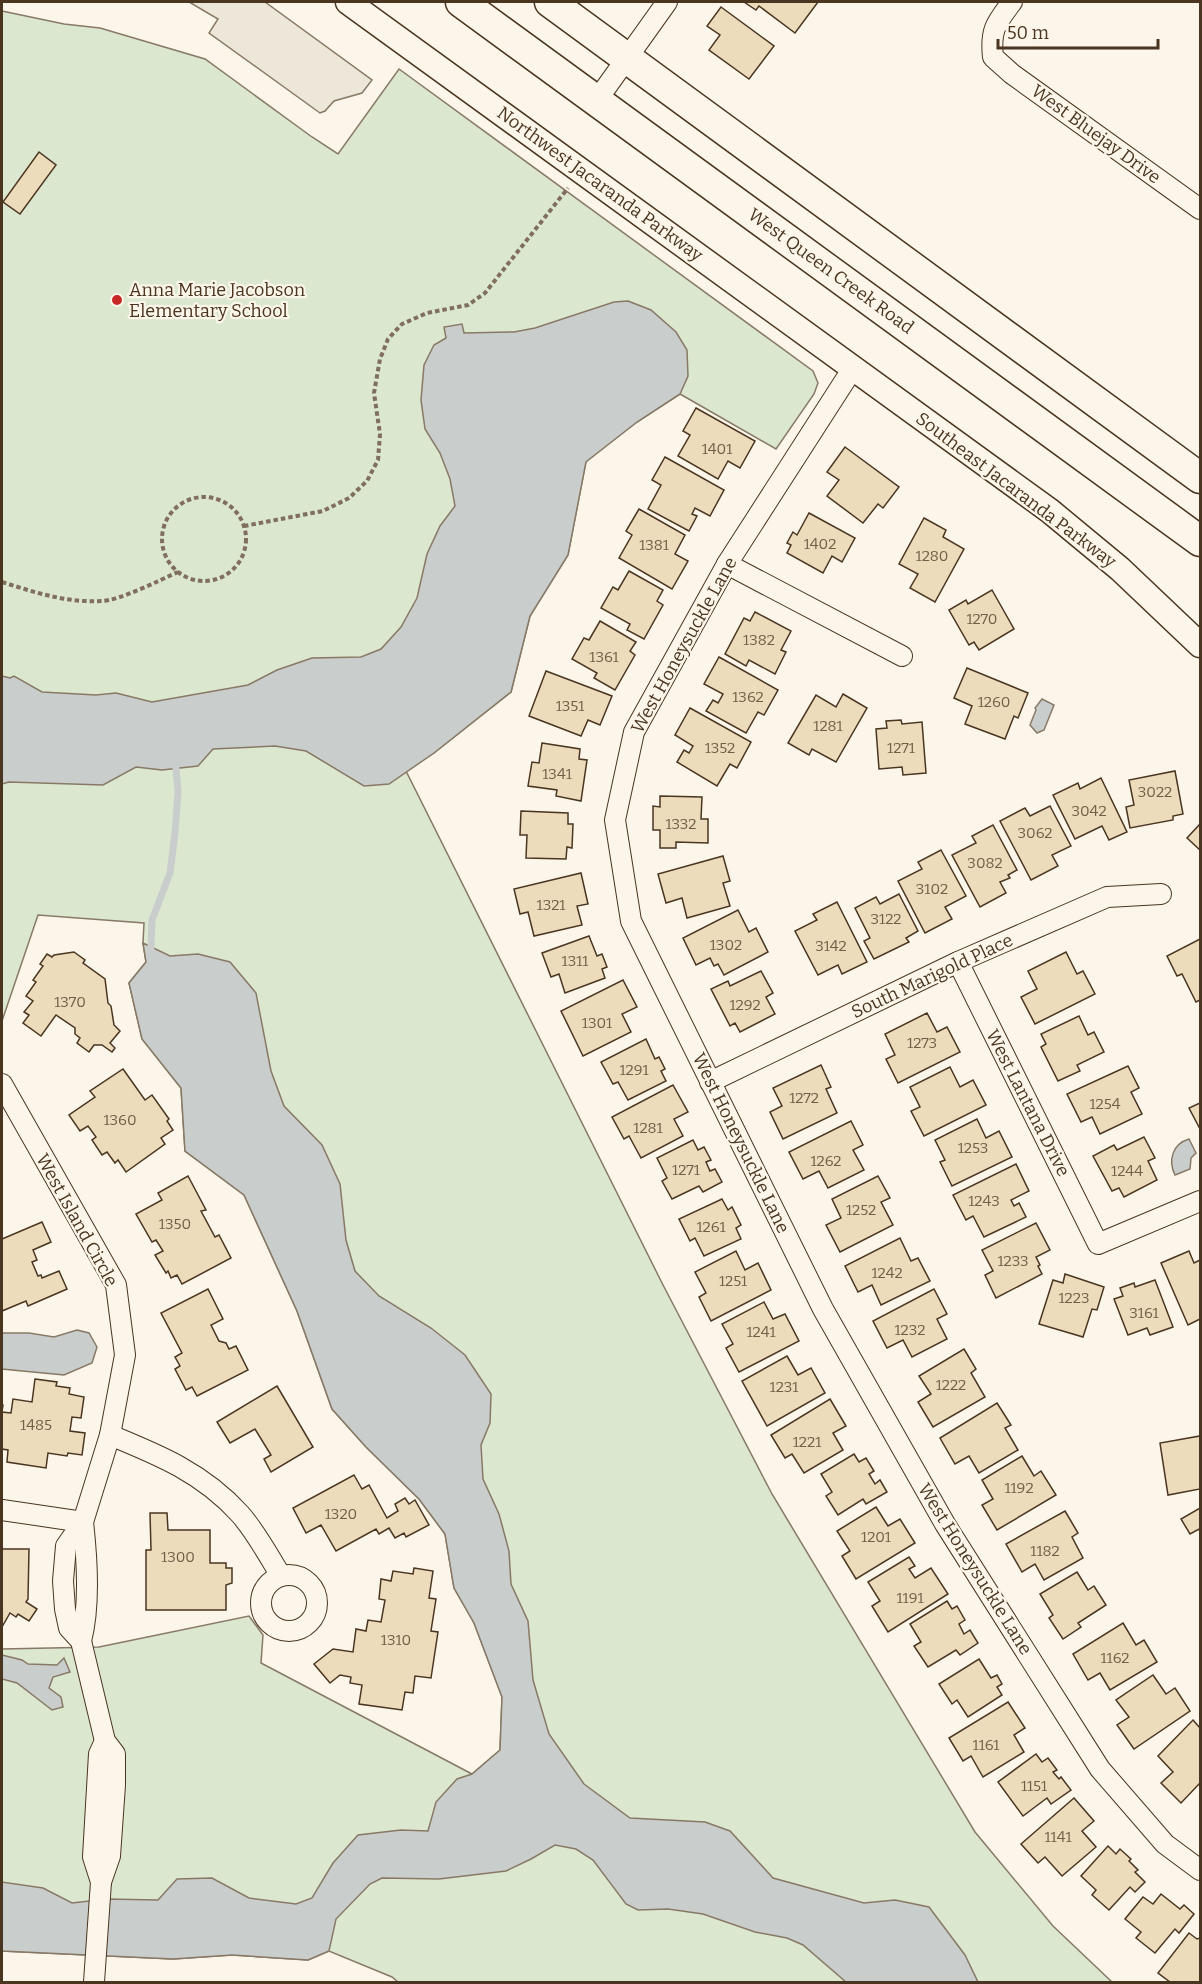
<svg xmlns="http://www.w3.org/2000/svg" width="1202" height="1984" font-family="Bitter,serif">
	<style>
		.green { fill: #dce7d0; stroke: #887966; stroke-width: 1.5 }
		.parking { fill: #ede7d9; stroke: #887966; stroke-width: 1.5 }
		.water { fill: #c9cecd; stroke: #887966; stroke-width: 1.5 }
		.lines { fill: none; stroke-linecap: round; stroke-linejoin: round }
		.stream { stroke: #c9cecd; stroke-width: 7 }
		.building { fill: #ecdcbc; stroke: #4a3520; stroke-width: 1.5 }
		.minor-casing { stroke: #4a3520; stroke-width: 22 }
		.tertiary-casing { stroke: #4a3520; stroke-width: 27 }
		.primary-casing { stroke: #4a3520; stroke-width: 33 }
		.path { stroke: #7f6f5c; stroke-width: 4; stroke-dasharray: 4.5 3; stroke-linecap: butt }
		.minor { stroke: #fbf6e9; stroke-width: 20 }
		.tertiary { stroke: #fbf6e9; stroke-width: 24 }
		.primary { stroke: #fbf6e9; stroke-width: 30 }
		.poi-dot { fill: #c62828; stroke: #fbf6e9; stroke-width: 2 }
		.labels { text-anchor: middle; stroke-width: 4.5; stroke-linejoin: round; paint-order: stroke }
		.number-label { font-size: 15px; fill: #725f47 }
		.street-label { font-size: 18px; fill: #4a3520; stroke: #fbf6e9 }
		.poi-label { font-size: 18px; fill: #4a3520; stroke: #fbf6e9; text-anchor: start }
	</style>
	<rect width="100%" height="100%" fill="#fbf6e9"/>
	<polygon class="green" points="2,11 64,24 100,28 205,59 312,137 338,154 399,69 813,371 818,383 814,394 776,449 680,394 637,422 586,461 568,555 530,616 511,692 434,753 406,771 662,1283 772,1494 975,1832 1053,1926 1112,1982 398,1982 392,1977 329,1951 308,1960 232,1955 173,1959 2,1951 2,1649 99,1647 249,1616 263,1635 261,1663 472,1774 500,1750 502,1697 474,1623 454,1588 445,1534 419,1499 366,1447 332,1409 297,1311 244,1195 185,1151 181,1088 142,1039 129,983 146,962 143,943 144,923 38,915 2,1021"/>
	<polygon class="parking" points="189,2 265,2 372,80 362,93 334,101 325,111 320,113 209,33 218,19"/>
	<g class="water">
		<polygon points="628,301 651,310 676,332 687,350 688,376 680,394 637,422 586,462 568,555 530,616 511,692 434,753 389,784 364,786 306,751 275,746 213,749 198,766 162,770 136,767 103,785 9,782 2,784 2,676 10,678 14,676 42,692 96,695 116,693 152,702 248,685 277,670 312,658 361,657 381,649 401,627 417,598 427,554 440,526 455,506 450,479 440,453 425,429 421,400 424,365 434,345 446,338 444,327 462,324 464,333 514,332 535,328 614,302"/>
		<polygon points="1042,699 1054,705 1044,730 1037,733 1030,725 1036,710 1035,708"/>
		<polygon points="143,943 170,956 198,954 230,962 256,993 271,1071 284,1106 322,1145 340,1184 346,1240 355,1271 379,1296 431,1328 465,1355 491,1394 490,1423 481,1445 483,1479 499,1514 509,1551 511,1584 528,1621 533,1680 549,1734 584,1784 630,1818 705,1822 730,1831 773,1878 864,1903 895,1900 929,1907 965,1955 978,1982 846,1982 803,1945 787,1938 755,1932 703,1914 668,1909 638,1910 626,1904 593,1860 576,1849 555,1845 531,1859 506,1871 439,1879 382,1878 370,1884 336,1919 329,1951 308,1960 232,1955 173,1959 2,1951 2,1882 43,1888 72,1903 107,1899 158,1900 177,1879 212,1878 249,1898 296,1904 312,1898 333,1863 358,1835 401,1830 428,1831 436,1802 457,1779 472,1774 500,1750 502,1697 474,1623 454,1588 445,1534 419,1499 366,1447 332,1409 297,1311 244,1195 185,1151 181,1088 142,1039 129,983 146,962"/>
		<path d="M1189,1139l7,14 -5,5 -1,11 -15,6c-7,-14 -3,-31 14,-36z"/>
		<polygon points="77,1330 89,1333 97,1347 92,1363 64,1375 2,1369 2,1333 29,1333 54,1337"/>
		<polygon points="2,1655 22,1660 28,1664 57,1665 64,1658 70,1672 53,1677 49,1688 61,1697 63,1707 52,1710 17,1683 2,1679"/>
	</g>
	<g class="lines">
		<polyline class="stream" points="151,948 152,920 170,873 175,833 178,792 176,769"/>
	</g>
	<g class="building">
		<polygon points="744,2 818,2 795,33 759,6 756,10"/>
		<polygon points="721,7 774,46 749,79 709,50 720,35 707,26"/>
		<polygon points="39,152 56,165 20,214 3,202"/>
		<polygon points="696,408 755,441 740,468 728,461 718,479 678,456 690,435 683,431"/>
		<polygon points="845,447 899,487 883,508 878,504 863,523 827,496 839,480 827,472"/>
		<polygon points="665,457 724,490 710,516 695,508 692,514 697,516 689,531 648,509 661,485 652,480"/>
		<polygon points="639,509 685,535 675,554 688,561 672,589 619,558 632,535 626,531"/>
		<polygon points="809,513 855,538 842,562 832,556 823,573 787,553 791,545 787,543 793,532 797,535"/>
		<polygon points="924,518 946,530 943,537 964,549 935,602 910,588 918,574 899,564"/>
		<polygon points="629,571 663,590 657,601 663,605 644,639 627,630 630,624 601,608 613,587 618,590"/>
		<polygon points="992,590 1014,629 979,650 974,642 969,645 949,610 966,600 968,604"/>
		<polygon points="755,612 791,631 781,650 786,652 775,674 749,660 746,666 725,654 744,618 750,621"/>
		<polygon points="600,621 636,642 630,651 635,655 615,690 594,678 597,673 572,659 584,638 589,640"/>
		<polygon points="719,657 778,690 764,715 758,712 746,733 706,711 713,700 718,703 723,694 704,684"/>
		<polygon points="967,668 1028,693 1018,718 1014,716 1005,739 965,724 972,706 954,698"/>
		<polygon points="546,671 612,696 600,725 588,720 581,736 529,716"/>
		<polygon points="843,694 867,708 836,762 812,749 809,755 788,743 816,695 836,707"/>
		<polygon points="690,708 751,742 737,768 730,764 717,786 677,762 684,750 689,753 693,746 675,735"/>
		<polygon points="901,720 902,724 922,722 926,773 903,775 902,767 879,769 876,729 887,728 886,721"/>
		<polygon points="542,743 580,749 579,759 587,760 581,801 556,796 557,790 528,786 532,762 539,763"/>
		<polygon points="1175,771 1183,814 1173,816 1173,820 1130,828 1126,807 1134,805 1129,780"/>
		<polygon points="1101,778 1127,832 1109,840 1102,826 1075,839 1053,795 1078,783 1080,789"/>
		<polygon points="660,796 702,797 701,819 708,819 708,843 676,842 676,848 660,848 660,830 653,830 653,806 660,807"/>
		<polygon points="1050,806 1071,846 1052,855 1058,866 1031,880 1000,821 1025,808 1030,816"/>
		<polygon points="521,811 568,813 568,824 573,824 572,848 567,847 566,859 526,858 527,835 520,835"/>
		<polygon points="1200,824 1200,850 1187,838"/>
		<polygon points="993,825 1017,870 1008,875 1010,878 1000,882 1006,893 980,907 952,855 976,843 972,836"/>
		<polygon points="941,850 966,896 945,907 952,919 925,933 898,881 922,869 918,862"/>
		<polygon points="723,856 730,881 723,883 730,906 687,918 682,898 666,903 658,874"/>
		<polygon points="581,873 588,904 577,906 582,925 534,936 528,912 520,914 514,889"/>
		<polygon points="899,894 918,931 906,938 909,942 874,959 864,941 870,938 855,908 876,897 880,904"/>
		<polygon points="837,902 867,962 842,974 838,965 818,975 795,931 817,920 813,914"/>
		<polygon points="738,910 749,932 756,928 768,952 724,975 718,964 714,966 710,958 696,965 683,938"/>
		<polygon points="589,936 597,956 602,954 607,967 602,969 605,978 565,993 559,974 551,977 542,953"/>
		<polygon points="1200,939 1200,1000 1196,1002 1182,974 1177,976 1167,956"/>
		<polygon points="74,952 85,960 83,963 105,979 108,1003 111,1006 114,1025 120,1031 110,1043 115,1048 112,1052 102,1045 94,1045 89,1052 77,1043 80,1038 75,1034 75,1028 56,1015 41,1036 23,1023 29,1015 24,1012 33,1001 26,996 36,982 33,980 43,966 40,964 47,954 52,957 54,955"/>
		<polygon points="1066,952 1077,974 1083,971 1095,994 1035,1024 1021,997 1037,989 1028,971"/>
		<polygon points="761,971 773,993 766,997 775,1014 740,1032 735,1023 730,1026 711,989 728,981 730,986"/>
		<polygon points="623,980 637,1007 622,1014 631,1032 583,1056 561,1011"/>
		<polygon points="927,1013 937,1032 947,1027 960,1052 898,1083 886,1059 895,1055 885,1034"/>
		<polygon points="1079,1016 1088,1035 1094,1032 1104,1052 1077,1065 1080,1071 1058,1081 1041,1047 1046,1044 1041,1034"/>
		<polygon points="646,1039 655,1059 659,1057 665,1069 661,1071 666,1081 628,1100 618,1082 613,1084 601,1062"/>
		<polygon points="821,1065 831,1087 826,1089 837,1113 783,1139 770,1112 782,1106 773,1088"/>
		<polygon points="1128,1066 1139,1088 1131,1092 1142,1114 1100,1134 1092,1117 1081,1122 1067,1094"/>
		<polygon points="950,1067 960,1087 973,1080 986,1105 924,1136 911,1111 920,1107 910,1087"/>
		<polygon points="123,1069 145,1100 152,1095 169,1119 167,1121 173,1130 161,1138 165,1144 126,1172 118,1160 115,1163 107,1152 102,1155 92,1140 96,1137 88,1126 80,1131 69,1115 95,1097 90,1091"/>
		<polygon points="673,1085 688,1112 674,1119 683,1136 641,1158 629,1136 624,1139 612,1117"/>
		<polygon points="1200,1103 1200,1129 1189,1108"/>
		<polygon points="977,1119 986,1138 999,1131 1012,1157 952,1186 940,1162 945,1160 935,1140"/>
		<polygon points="851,1121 863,1145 853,1150 864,1170 828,1188 819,1171 803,1179 789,1152"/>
		<polygon points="1144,1137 1155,1158 1148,1161 1157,1180 1124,1197 1119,1188 1112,1191 1093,1156 1114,1145 1117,1150"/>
		<polygon points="693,1140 698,1150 704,1147 711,1160 706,1162 710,1171 715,1169 722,1182 703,1192 699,1186 672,1199 662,1181 667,1178 657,1158"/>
		<polygon points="1016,1164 1029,1191 1011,1200 1014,1206 1019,1203 1026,1217 984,1237 973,1216 966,1220 953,1195"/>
		<polygon points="188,1176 206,1210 201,1211 215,1237 219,1235 231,1258 182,1284 177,1275 171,1278 168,1271 166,1273 155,1255 163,1251 156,1240 152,1242 136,1214 162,1200 158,1193"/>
		<polygon points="878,1176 890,1198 881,1202 893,1225 840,1252 826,1225 841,1218 832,1199"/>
		<polygon points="722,1199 728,1210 732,1207 741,1225 736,1228 741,1239 704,1256 695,1238 690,1241 679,1219"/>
		<polygon points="42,1222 51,1242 33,1250 37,1260 32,1262 38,1276 41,1275 42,1278 59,1271 67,1289 28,1306 26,1301 2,1311 2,1239"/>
		<polygon points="1036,1223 1050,1250 1036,1257 1040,1265 1038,1266 1042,1274 996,1298 985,1275 993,1271 982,1250"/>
		<polygon points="900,1238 911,1261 918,1258 930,1281 881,1305 872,1285 858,1292 845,1266"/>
		<polygon points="736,1251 745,1270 758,1263 771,1290 711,1321 699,1297 706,1293 695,1272"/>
		<polygon points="1189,1251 1194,1263 1200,1260 1200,1319 1188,1325 1161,1263"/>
		<polygon points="1065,1274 1104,1287 1097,1310 1092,1309 1083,1337 1039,1324 1053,1280 1063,1283"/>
		<polygon points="1155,1280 1173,1327 1150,1335 1147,1328 1128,1335 1114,1299 1123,1296 1120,1288 1134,1283 1135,1287"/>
		<polygon points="208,1289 223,1319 211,1325 219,1341 226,1343 229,1349 236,1346 248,1370 197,1396 192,1387 186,1390 175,1369 180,1366 175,1357 182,1353 161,1313"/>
		<polygon points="934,1289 947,1314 937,1319 947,1339 912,1357 903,1340 887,1348 873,1321"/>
		<polygon points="764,1302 773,1319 785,1314 799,1341 739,1372 726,1348 733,1344 722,1324"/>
		<polygon points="964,1349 976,1369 971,1373 985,1397 933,1427 918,1402 931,1394 919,1376"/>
		<polygon points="787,1356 798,1375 811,1368 825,1393 767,1426 742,1381"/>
		<polygon points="35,1379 57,1382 56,1386 70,1388 69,1394 84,1397 81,1418 72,1417 70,1431 85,1433 82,1455 68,1453 67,1456 48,1453 46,1468 7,1462 8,1450 2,1449 2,1404 3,1405 2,1412 11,1413 13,1399 32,1402"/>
		<polygon points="277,1386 313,1447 271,1472 264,1459 271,1455 255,1429 230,1443 217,1422"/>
		<polygon points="830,1399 846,1426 833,1433 843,1450 804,1473 792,1454 785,1458 771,1435"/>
		<polygon points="997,1403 1011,1425 1005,1428 1018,1450 979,1473 969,1456 955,1464 940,1438"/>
		<polygon points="1200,1436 1200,1489 1168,1495 1160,1443"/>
		<polygon points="854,1454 859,1462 866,1458 874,1471 869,1474 875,1484 880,1480 887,1492 866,1504 863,1499 838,1515 826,1496 832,1492 821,1474"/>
		<polygon points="1022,1456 1034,1476 1041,1471 1056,1495 997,1530 982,1505 993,1499 982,1480"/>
		<polygon points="354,1475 362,1489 369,1485 387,1518 398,1511 395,1504 405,1498 409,1504 415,1500 429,1525 406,1537 404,1533 395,1538 389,1528 379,1534 376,1529 336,1551 321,1525 306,1533 293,1508"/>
		<polygon points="876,1507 888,1526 900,1519 915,1543 856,1579 842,1556 850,1551 837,1531"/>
		<polygon points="1200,1508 1200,1532 1199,1529 1190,1534 1181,1519"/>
		<polygon points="1065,1511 1078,1533 1072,1537 1083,1558 1044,1580 1035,1564 1022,1572 1006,1544"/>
		<polygon points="150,1513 167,1513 168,1530 210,1530 210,1563 226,1563 226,1568 232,1568 232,1583 226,1585 226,1610 146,1610 146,1550 151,1550"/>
		<polygon points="2,1549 29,1549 28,1599 26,1602 37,1609 29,1621 18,1614 16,1617 10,1613 2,1627"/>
		<polygon points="909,1557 915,1566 909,1569 915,1578 931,1568 948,1594 888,1632 872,1606 880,1601 868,1582"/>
		<polygon points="414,1568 433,1571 429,1598 436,1599 431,1631 438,1632 431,1678 415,1676 413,1693 405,1692 402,1710 359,1704 362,1685 350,1683 351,1677 340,1675 330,1683 314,1664 333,1649 353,1652 356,1629 366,1631 368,1620 381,1622 385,1600 379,1599 381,1579 391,1581 393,1571 413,1574"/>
		<polygon points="1077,1572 1088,1590 1094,1586 1106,1605 1078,1623 1081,1627 1063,1639 1049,1618 1053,1615 1040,1594"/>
		<polygon points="947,1601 952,1609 957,1606 965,1620 959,1624 964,1634 970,1630 978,1643 960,1655 956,1650 928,1667 914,1646 921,1642 910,1624"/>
		<polygon points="1123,1623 1136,1645 1144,1640 1157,1662 1110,1690 1100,1673 1088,1680 1073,1654"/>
		<polygon points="979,1659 991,1678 997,1675 1002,1684 997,1687 1002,1695 968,1717 957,1700 952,1704 939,1684"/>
		<polygon points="1153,1675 1166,1694 1175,1688 1190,1711 1134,1749 1117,1725 1129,1717 1116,1700"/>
		<polygon points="1008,1702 1025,1728 1014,1735 1024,1752 983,1777 971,1756 963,1761 949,1738"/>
		<polygon points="1193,1720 1200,1728 1200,1783 1181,1803 1161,1783 1173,1772 1158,1756"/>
		<polygon points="1036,1754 1042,1762 1048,1758 1057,1770 1053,1772 1059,1779 1061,1777 1071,1790 1051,1804 1047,1798 1023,1816 998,1782"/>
		<polygon points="1074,1798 1094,1821 1082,1831 1096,1847 1062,1876 1045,1857 1038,1863 1021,1844"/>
		<polygon points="1108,1846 1116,1854 1120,1849 1131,1859 1129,1861 1138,1870 1135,1872 1145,1882 1135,1892 1130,1887 1109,1910 1092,1895 1096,1890 1081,1876"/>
		<polygon points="1161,1894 1180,1909 1184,1905 1194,1914 1179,1933 1175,1929 1155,1953 1136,1938 1141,1932 1125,1919 1143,1897 1153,1904"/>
		<polygon points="1189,1933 1197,1939 1200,1938 1200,1982 1170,1982 1158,1973"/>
	</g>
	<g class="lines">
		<g class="minor-casing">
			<g id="minor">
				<path d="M1012,2c-16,21 -22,28 -19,55l19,17 188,135"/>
				<polyline points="597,100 667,2"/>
				<polyline points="853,368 727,564 634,732 615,820 631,921 823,1309 945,1524 1100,1769 1165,1844 1200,1870"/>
				<polyline points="727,564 902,656"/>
				<polyline points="958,962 1098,1244 1200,1201"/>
				<polyline points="710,1082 958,962 1107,897 1161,894"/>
				<polyline points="2,1084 116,1285 125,1355 110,1435 83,1522 66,1546 63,1581 65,1609 69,1628 81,1641 105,1741 115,1754 115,1785 110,1856 101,1882 94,1982"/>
				<path d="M110,1435c49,20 93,38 130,79 16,18 28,41 41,62"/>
				<polyline points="2,1510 83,1522"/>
				<circle cx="289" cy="1603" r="28"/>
				<path d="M81,1641c9,-34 6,-84 2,-119"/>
				<polyline points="101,1882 93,1857 99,1754 105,1741"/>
			</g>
		</g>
		<g class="tertiary-casing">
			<polyline id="tertiary" points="348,2 1050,511 1120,569 1200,645"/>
		</g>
		<g class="primary-casing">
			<g id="primary">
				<polyline points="461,2 1200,541"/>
				<polyline points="550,2 1200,478"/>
			</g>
		</g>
		<g class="path">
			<circle cx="204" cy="539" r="42"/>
			<polyline points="244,526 323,511 349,498 367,481 378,460 380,434 374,393 380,359 388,339 402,324 427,313 468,305 485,293 568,188"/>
			<path d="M2,582c32,10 64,21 99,19 18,0 59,-21 77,-29"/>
		</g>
		<use href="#minor" class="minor"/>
		<use href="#tertiary" class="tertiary"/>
		<use href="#primary" class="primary"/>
	</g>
	<circle class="poi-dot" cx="117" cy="300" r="6"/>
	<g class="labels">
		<g class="number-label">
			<text x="717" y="454">1401</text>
			<text x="820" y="549">1402</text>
			<text x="654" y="550">1381</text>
			<text x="932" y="561">1280</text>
			<text x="982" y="624">1270</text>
			<text x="759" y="645">1382</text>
			<text x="604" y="662">1361</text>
			<text x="748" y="702">1362</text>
			<text x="994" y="707">1260</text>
			<text x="570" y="711">1351</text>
			<text x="828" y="731">1281</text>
			<text x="720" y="753">1352</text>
			<text x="901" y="753">1271</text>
			<text x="557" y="779">1341</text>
			<text x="1155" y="797">3022</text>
			<text x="1089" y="816">3042</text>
			<text x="681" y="829">1332</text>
			<text x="1035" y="838">3062</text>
			<text x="985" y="868">3082</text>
			<text x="932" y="894">3102</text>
			<text x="551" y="910">1321</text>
			<text x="886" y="924">3122</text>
			<text x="726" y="950">1302</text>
			<text x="831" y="951">3142</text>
			<text x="575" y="966">1311</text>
			<text x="70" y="1007">1370</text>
			<text x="745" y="1010">1292</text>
			<text x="597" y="1028">1301</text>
			<text x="922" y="1048">1273</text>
			<text x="634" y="1075">1291</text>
			<text x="804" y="1103">1272</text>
			<text x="1105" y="1109">1254</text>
			<text x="120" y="1125">1360</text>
			<text x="648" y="1133">1281</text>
			<text x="973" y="1153">1253</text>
			<text x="826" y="1166">1262</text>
			<text x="686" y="1175">1271</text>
			<text x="1127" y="1176">1244</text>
			<text x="984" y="1206">1243</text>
			<text x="861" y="1215">1252</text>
			<text x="175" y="1229">1350</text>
			<text x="711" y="1232">1261</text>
			<text x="1013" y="1266">1233</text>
			<text x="887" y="1278">1242</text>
			<text x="733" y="1286">1251</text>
			<text x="1074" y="1303">1223</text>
			<text x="1144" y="1318">3161</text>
			<text x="910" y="1335">1232</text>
			<text x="761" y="1337">1241</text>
			<text x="951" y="1390">1222</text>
			<text x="784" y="1392">1231</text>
			<text x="36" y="1430">1485</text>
			<text x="807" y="1447">1221</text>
			<text x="1019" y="1493">1192</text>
			<text x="341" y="1519">1320</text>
			<text x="876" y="1542">1201</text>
			<text x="1045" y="1556">1182</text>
			<text x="178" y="1562">1300</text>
			<text x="910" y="1603">1191</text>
			<text x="396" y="1645">1310</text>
			<text x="1115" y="1663">1162</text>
			<text x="986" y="1750">1161</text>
			<text x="1034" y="1791">1151</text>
			<text x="1058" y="1842">1141</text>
		</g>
		<g class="street-label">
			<text transform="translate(1096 134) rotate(36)" y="6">West Bluejay Drive</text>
			<text transform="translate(600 184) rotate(36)" y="6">Northwest Jacaranda Parkway</text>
			<text transform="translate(831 271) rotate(36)" y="6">West Queen Creek Road</text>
			<text transform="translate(1016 490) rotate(37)" y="6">Southeast Jacaranda Parkway</text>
			<text transform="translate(684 645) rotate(-61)" y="6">West Honeysuckle Lane</text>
			<text transform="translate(932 976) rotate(-25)" y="6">South Marigold Place</text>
			<text transform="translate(1028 1103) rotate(63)" y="6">West Lantana Drive</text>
			<text transform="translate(741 1143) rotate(64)" y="6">West Honeysuckle Lane</text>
			<text transform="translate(77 1220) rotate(61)" y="6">West Island Circle</text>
			<text transform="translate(975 1569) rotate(58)" y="6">West Honeysuckle Lane</text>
		</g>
		<g class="poi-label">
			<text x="129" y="296">Anna Marie Jacobson<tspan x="129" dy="21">Elementary School</tspan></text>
		</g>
	</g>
	<rect width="1202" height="1984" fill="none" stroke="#4a3520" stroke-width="6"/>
	<path d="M998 39v9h160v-9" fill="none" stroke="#4a3520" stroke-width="3"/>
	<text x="1007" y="39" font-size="18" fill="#4a3520" stroke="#fbf6e9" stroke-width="4.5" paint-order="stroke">50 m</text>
</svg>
